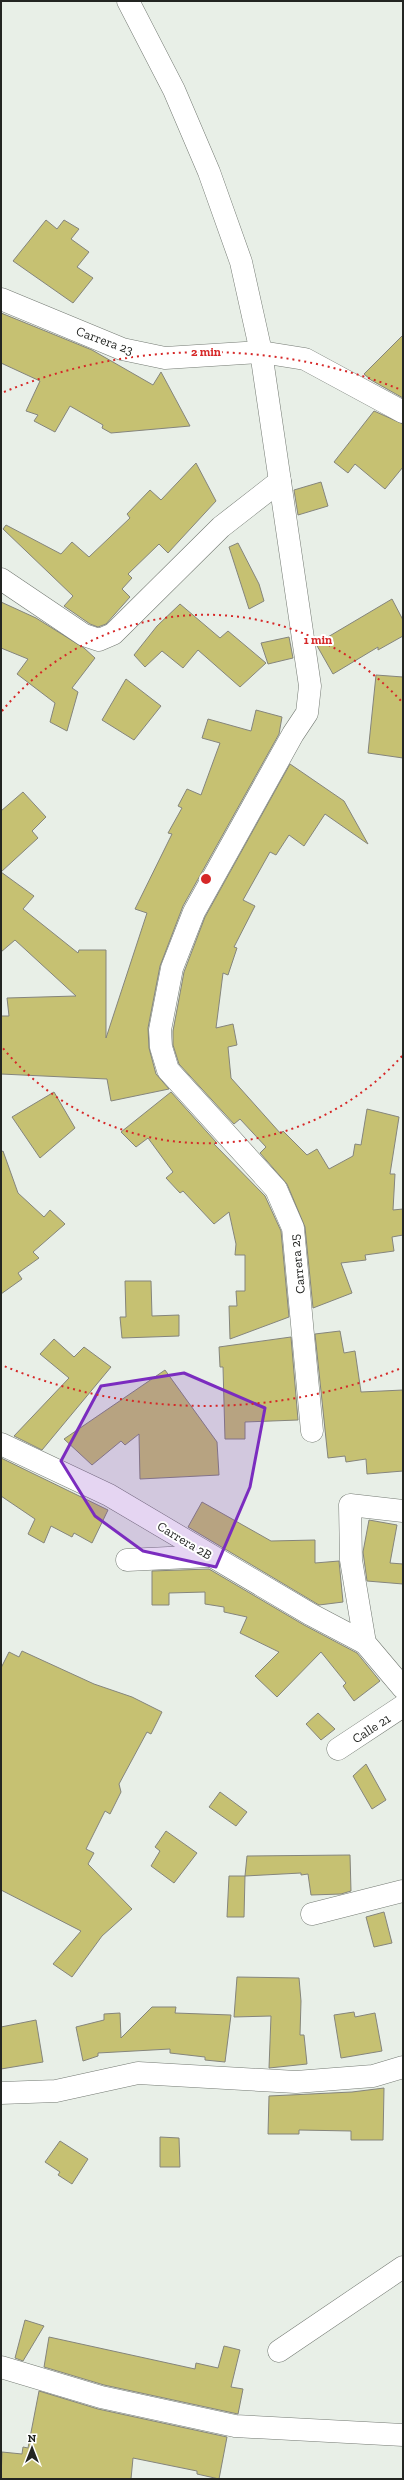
<svg xmlns="http://www.w3.org/2000/svg" width="404" height="2480" font-family="'Zilla Slab',serif">
	<style>
		.building { fill: #c6c172; stroke: #85857c }
		.lines { fill: none; stroke-linecap: round; stroke-linejoin: round }
		.minor-casing { stroke: #747a73; stroke-width: 23 }
		.minor { stroke: #fff; stroke-width: 22 }
		.marked { fill: #7b2cbf; fill-opacity: 0.2; stroke: #7b2cbf; stroke-width: 3; stroke-linejoin: round }
		.ring { fill: none; stroke: #d62828; stroke-width: 2; stroke-dasharray: 2 4 }
		.labels { text-anchor: middle; stroke-width: 4; stroke-linejoin: round; paint-order: stroke }
		.street-label { font-size: 13px; fill: #232522; stroke: #fff }
		.centre { fill: #d62828; stroke: #fff; stroke-width: 2 }
		.ring-label { font-size: 12px; text-anchor: middle; font-weight: bold; fill: #d62828; stroke: #fff; stroke-width: 4; stroke-linejoin: round; paint-order: stroke }
	</style>
	<rect width="100%" height="100%" fill="#e8efe7"/>
	<g class="building">
		<polygon points="46,220 57,229 64,220 79,229 71,239 89,252 77,267 93,278 73,303 13,261"/>
		<polygon points="1,313 92,350 153,385 161,372 190,426 111,433 102,428 103,425 70,406 55,432 34,421 38,415 26,411 40,381 1,363"/>
		<polygon points="403,335 403,398 371,380 364,374"/>
		<polygon points="374,411 403,424 403,467 385,489 355,464 348,473 334,462"/>
		<polygon points="196,463 216,501 168,553 159,544 128,574 132,578 122,589 130,597 106,624 98,627 90,624 64,606 73,596 3,529 6,525 61,554 72,542 89,557 130,518 127,514 150,490 161,500"/>
		<polygon points="321,482 328,506 298,515 294,490"/>
		<polygon points="238,543 259,584 264,601 249,609 229,547"/>
		<polygon points="392,599 403,620 403,636 378,650 378,647 333,674 316,644"/>
		<polygon points="1,602 36,618 84,648 95,658 72,688 78,692 67,731 50,722 55,703 17,674 28,659 1,648"/>
		<polygon points="180,604 220,638 228,631 266,663 240,687 198,650 183,668 162,651 145,667 134,655 157,626"/>
		<polygon points="289,637 293,658 268,664 261,643"/>
		<polygon points="376,675 403,677 403,758 368,753"/>
		<polygon points="126,679 161,706 134,740 102,720"/>
		<polygon points="256,710 282,717 279,734 183,906 160,966 148,1028 149,1048 156,1074 169,1089 111,1101 107,1079 1,1074 1,1016 9,1016 7,998 76,996 15,940 1,952 1,872 34,896 23,909 78,953 79,950 106,950 106,1038 147,913 135,909 172,834 168,833 182,808 178,806 187,789 201,795 220,743 202,738 208,719 251,731"/>
		<polygon points="290,764 344,801 368,844 325,814 304,846 289,835 276,855 270,852 243,900 255,906 234,947 237,948 228,975 223,973 216,1028 233,1024 237,1045 228,1047 231,1078 281,1134 283,1131 307,1155 317,1149 329,1169 353,1156 355,1144 361,1145 367,1109 399,1117 390,1174 395,1174 393,1210 403,1209 403,1235 392,1237 394,1251 365,1255 366,1260 341,1263 352,1293 313,1308 305,1227 287,1184 260,1153 266,1147 240,1119 234,1124 179,1064 173,1045 173,1031 184,972 205,917"/>
		<polygon points="23,792 46,817 32,831 38,838 1,872 1,811"/>
		<polygon points="54,1092 75,1128 40,1158 12,1117"/>
		<polygon points="171,1092 216,1142 214,1144 265,1196 281,1231 289,1317 230,1339 229,1306 237,1306 236,1291 245,1291 245,1255 235,1255 236,1244 229,1212 214,1224 183,1191 180,1193 166,1178 173,1172 148,1138 136,1147 121,1132"/>
		<polygon points="3,1151 18,1193 44,1217 50,1210 65,1224 33,1252 39,1258 18,1273 22,1279 1,1294 1,1152"/>
		<polygon points="125,1281 151,1281 152,1316 179,1315 179,1336 122,1338 120,1317 126,1317"/>
		<polygon points="340,1331 344,1353 355,1351 361,1392 403,1390 403,1471 367,1474 366,1459 346,1462 345,1456 328,1458 315,1334"/>
		<polygon points="291,1337 298,1420 245,1422 245,1439 225,1439 223,1367 220,1367 219,1347"/>
		<polygon points="54,1339 74,1357 84,1347 111,1367 42,1450 14,1436 69,1378 40,1354"/>
		<polygon points="165,1370 217,1442 219,1475 140,1479 139,1434 125,1445 121,1441 92,1465 64,1439"/>
		<polygon points="1,1458 108,1510 92,1543 74,1533 72,1537 51,1526 44,1543 28,1534 35,1519 1,1496"/>
		<polygon points="202,1502 271,1541 315,1540 315,1563 339,1561 343,1602 319,1605 188,1527"/>
		<polygon points="369,1520 397,1525 390,1563 403,1564 403,1584 367,1581 363,1552"/>
		<polygon points="209,1569 304,1625 357,1653 380,1681 354,1701 343,1686 346,1683 321,1652 277,1697 255,1676 279,1652 240,1633 247,1617 224,1612 224,1607 205,1604 205,1592 169,1593 169,1605 152,1605 152,1571"/>
		<polygon points="22,1651 94,1684 132,1697 162,1712 151,1734 147,1732 119,1784 121,1792 110,1814 105,1811 86,1849 94,1853 88,1864 132,1909 102,1936 72,1977 53,1964 81,1931 1,1890 1,1668 9,1652 19,1657"/>
		<polygon points="318,1713 335,1729 321,1740 306,1724"/>
		<polygon points="366,1764 386,1800 372,1809 353,1776"/>
		<polygon points="220,1792 247,1812 236,1826 209,1807"/>
		<polygon points="166,1831 197,1853 174,1883 151,1866 160,1851 155,1847"/>
		<polygon points="350,1855 351,1891 341,1894 311,1895 308,1874 301,1875 301,1873 245,1876 247,1856"/>
		<polygon points="229,1876 245,1876 244,1917 227,1917"/>
		<polygon points="384,1912 392,1943 374,1947 366,1917"/>
		<polygon points="237,1977 299,1978 301,2001 300,2035 304,2035 307,2064 269,2068 271,2016 234,2017"/>
		<polygon points="152,2007 176,2007 175,2013 231,2015 225,2062 205,2060 205,2057 170,2053 170,2049 98,2053 98,2056 83,2061 76,2027 104,2020 104,2014 120,2013 121,2038"/>
		<polygon points="354,2012 355,2017 375,2013 382,2051 341,2058 334,2015"/>
		<polygon points="36,2020 43,2062 1,2069 1,2027"/>
		<polygon points="384,2088 383,2140 351,2140 351,2131 299,2130 299,2134 268,2134 269,2096 352,2092"/>
		<polygon points="160,2137 179,2138 180,2167 160,2167"/>
		<polygon points="60,2141 88,2159 72,2184 58,2175 60,2172 45,2162"/>
		<polygon points="25,2320 44,2326 23,2361 15,2358"/>
		<polygon points="49,2337 195,2369 196,2363 218,2368 224,2346 240,2350 231,2387 243,2389 238,2414 104,2385 44,2367"/>
		<polygon points="39,2391 98,2409 227,2437 219,2479 197,2474 197,2471 133,2458 131,2479 1,2479 2,2452 22,2454 23,2447 28,2448"/>
	</g>
	<g class="lines">
		<g class="minor-casing">
			<g id="minor">
				<polyline points="128,1 174,90 209,172 241,262 261,352 310,686 307,713 293,734 194,912 172,968 160,1030 161,1047 168,1070 276,1189 293,1228 312,1431"/>
				<polyline points="1,299 122,349 165,358 261,352 305,359 403,412"/>
				<polyline points="1,579 84,635 99,640 113,634 221,527 280,481"/>
				<polyline points="1,1444 109,1495 310,1614 365,1643"/>
				<polyline points="403,1511 350,1505 351,1560 365,1643 403,1688"/>
				<polyline points="127,1560 210,1556"/>
				<polyline points="338,1749 403,1706"/>
				<polyline points="312,1914 403,1891"/>
				<polyline points="1,2093 56,2091 138,2073 296,2082 373,2076 403,2067"/>
				<polyline points="279,2351 403,2267"/>
				<polyline points="1,2367 101,2397 235,2426 403,2435"/>
			</g>
		</g>
		<use href="#minor" class="minor"/>
	</g>
	<path class="marked" d="M184,1373l81,35 -15,79 -34,80 -73,-16 -48,-35 -34,-55 40,-75z"/>
	<g class="ring">
		<path d="M402 1056A264 264 0 0 1 2 1047M2 711A264 264 0 0 1 402 702"/>
		<path d="M399 1369A527 527 0 0 1 4 1366M4 392A527 527 0 0 1 399 389"/>
	</g>
	<g class="labels">
		<g class="street-label">
			<text transform="translate(105 340) rotate(20)" y="5">Carrera 23</text>
			<text transform="translate(297 1264) rotate(-96)" y="5">Carrera 25</text>
			<text transform="translate(185 1540) rotate(31)" y="5">Carrera 2B</text>
			<text transform="translate(371 1728) rotate(-33)" y="5">Calle 21</text>
		</g>
	</g>
	<circle cx="206" cy="879" r="6" class="centre"/>
	<g class="ring-label">
		<text x="206" y="356">2 min</text>
		<text x="318" y="644">1 min</text>
	</g>
	<rect width="404" height="2480" fill="none" stroke="#232522" stroke-width="4"/>
	<g transform="translate(32 2448)" stroke="#ffffff" stroke-width="3" paint-order="stroke">
	<path d="M0-3L7 15L0 10L-7 15Z" fill="#232522"/>
	<text y="-6" font-size="11" font-weight="bold" text-anchor="middle" fill="#232522">N</text>
	</g>
</svg>
